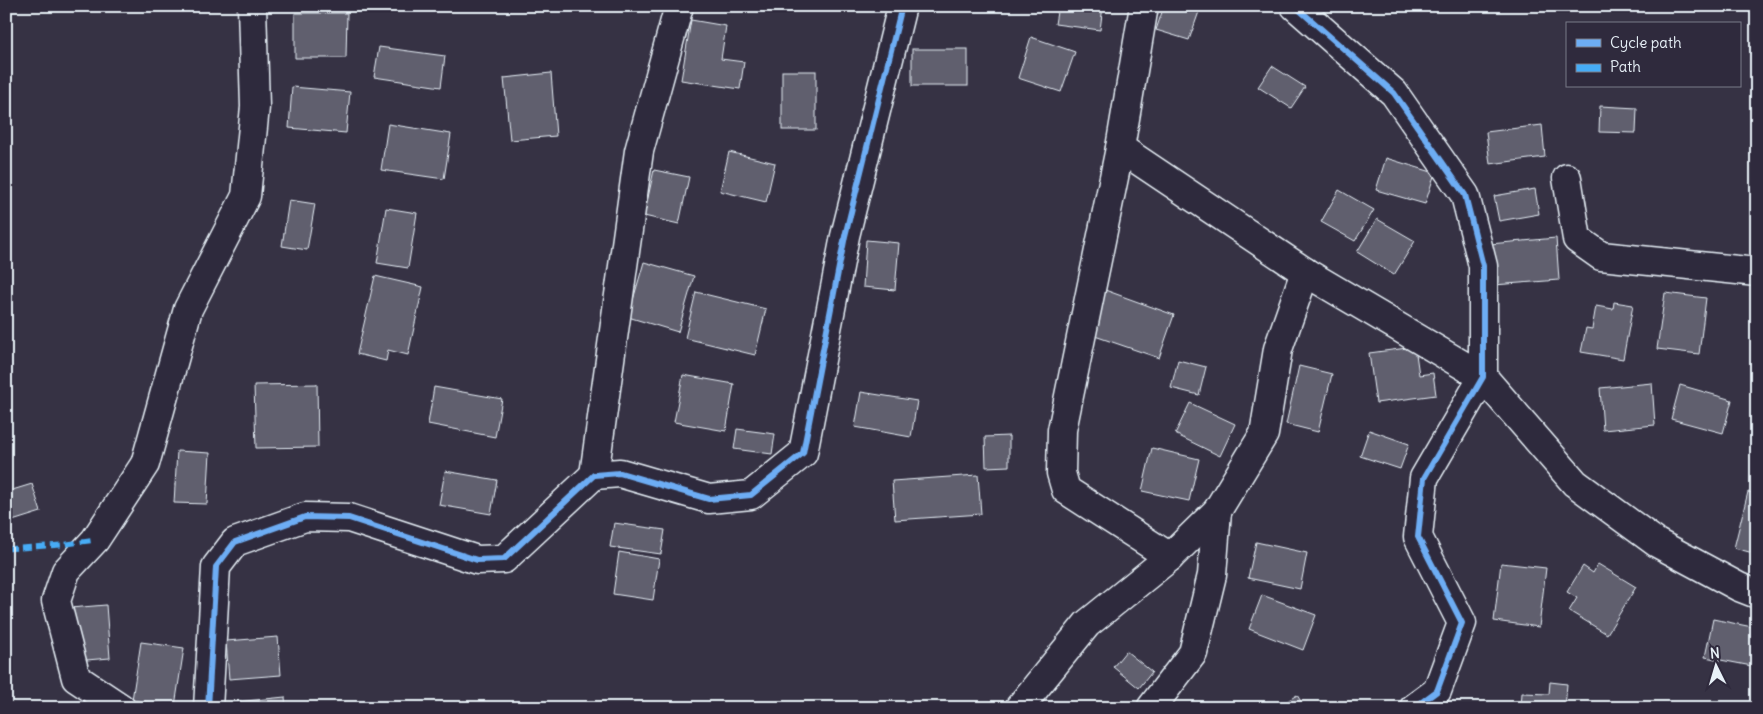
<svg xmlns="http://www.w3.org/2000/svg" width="1763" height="714" font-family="Delius,sans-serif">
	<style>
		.building { fill: #605e6e; stroke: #e8f1f8 }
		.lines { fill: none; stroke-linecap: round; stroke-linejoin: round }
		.minor-casing { stroke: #e8f1f8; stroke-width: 31 }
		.minor { stroke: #2f2a3d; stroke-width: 28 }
		.quiet { stroke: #46acf6; stroke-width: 5; stroke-dasharray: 10 5; stroke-linecap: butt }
		.cycleway-casing { stroke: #2f2a3d; stroke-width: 9 }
		.cycleway { stroke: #6dadf4; stroke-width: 6 }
	</style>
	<rect width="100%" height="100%" fill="#363244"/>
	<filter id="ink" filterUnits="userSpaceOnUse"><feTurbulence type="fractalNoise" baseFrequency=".02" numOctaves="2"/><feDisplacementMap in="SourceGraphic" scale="10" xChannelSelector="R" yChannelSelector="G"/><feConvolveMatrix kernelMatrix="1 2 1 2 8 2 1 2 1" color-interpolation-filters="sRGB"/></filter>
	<g filter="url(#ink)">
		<g class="building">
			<polygon points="1058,6 1103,6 1100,30 1055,24"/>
			<polygon points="1164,6 1201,6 1189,40 1156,30"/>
			<polygon points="295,13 347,13 346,58 295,58"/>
			<polygon points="691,20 726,26 721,59 744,62 740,89 681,80"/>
			<polygon points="1031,37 1075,52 1061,92 1018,78"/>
			<polygon points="379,47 445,56 441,87 374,77"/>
			<rect x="912" y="49" width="56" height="37"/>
			<polygon points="1272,66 1305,87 1291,108 1258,87"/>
			<rect x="782" y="71" width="34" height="59"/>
			<polygon points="551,73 556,136 510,140 504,78"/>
			<polygon points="292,87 350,92 346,133 289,128"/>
			<polygon points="1600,106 1637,108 1636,133 1599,132"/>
			<polygon points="388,124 451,134 444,179 381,170"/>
			<polygon points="1542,125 1545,157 1490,164 1486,132"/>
			<polygon points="729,152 775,163 766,202 720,191"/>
			<polygon points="1386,158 1435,173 1425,204 1376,190"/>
			<polygon points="654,170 689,177 679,224 644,216"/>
			<polygon points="1535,189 1539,214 1499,221 1494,196"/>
			<polygon points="1339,190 1374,210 1355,241 1321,222"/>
			<polygon points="289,200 315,204 307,250 282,246"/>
			<polygon points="386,208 417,213 408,268 377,263"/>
			<polygon points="1377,219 1415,241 1394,275 1357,252"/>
			<polygon points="1556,238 1559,280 1494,285 1490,244"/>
			<polygon points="866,240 899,243 895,290 863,287"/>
			<polygon points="644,262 694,276 678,332 628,317"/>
			<polygon points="375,276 423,287 408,355 388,350 386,361 357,354"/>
			<polygon points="1105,290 1174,315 1159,358 1089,334"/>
			<polygon points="696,292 766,309 755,355 685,338"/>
			<polygon points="1665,293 1706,298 1699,354 1657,349"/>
			<polygon points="1614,302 1633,305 1623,359 1581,352 1586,328 1592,329 1596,306 1613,309"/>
			<polygon points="1415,347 1419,375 1433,373 1436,395 1376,403 1369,353"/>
			<polygon points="1178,360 1206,367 1199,395 1171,388"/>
			<polygon points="1299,366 1332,374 1318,432 1286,424"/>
			<polygon points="683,375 734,384 726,431 674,422"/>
			<polygon points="1652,383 1655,425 1603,430 1600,388"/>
			<polygon points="317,384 318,447 256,448 254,385"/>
			<polygon points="1680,385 1732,400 1723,433 1671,419"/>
			<polygon points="434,387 502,399 495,437 428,424"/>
			<polygon points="861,392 917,401 911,437 855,427"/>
			<polygon points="1190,403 1235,424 1220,456 1175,434"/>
			<polygon points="737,429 775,434 772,454 734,449"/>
			<polygon points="1369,430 1409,444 1400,469 1360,456"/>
			<polygon points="1009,436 1009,466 986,467 985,437"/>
			<polygon points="1152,448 1199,459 1189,501 1142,491"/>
			<polygon points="177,451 210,453 207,504 174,503"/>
			<polygon points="445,471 497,480 491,514 439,505"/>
			<polygon points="978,475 981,514 895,520 892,481"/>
			<polygon points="32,484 41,512 6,523 6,492"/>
			<polygon points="1748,492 1757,494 1757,554 1734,548"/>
			<polygon points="614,523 665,530 661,554 610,547"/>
			<polygon points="1256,542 1307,553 1300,589 1248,578"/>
			<polygon points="619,552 659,559 653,600 613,594"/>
			<polygon points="1501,563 1546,568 1539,627 1494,621"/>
			<polygon points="1598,564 1636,587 1607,634 1569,611 1577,598 1567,592 1583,566 1593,573"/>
			<polygon points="1262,595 1316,615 1303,650 1249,629"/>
			<polygon points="106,605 110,658 75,661 70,608"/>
			<polygon points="1713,619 1757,628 1757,667 1705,657"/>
			<polygon points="278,637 281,675 229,679 226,641"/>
			<polygon points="141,642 184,648 175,706 132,700"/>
			<polygon points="1126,651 1152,672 1139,688 1113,667"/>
			<polygon points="1550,682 1567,684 1565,708 1521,708 1522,693 1549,694"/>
			<polygon points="1297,695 1305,708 1276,708"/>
			<polygon points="285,697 286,708 216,708 216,704"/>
		</g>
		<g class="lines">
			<g class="minor-casing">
				<g id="minor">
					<polyline points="1144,6 1120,148 1062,430 1061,473 1066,490 1170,557"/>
					<polyline points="1295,6 1394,93 1465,195 1483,266 1483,377 1424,478 1418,537 1462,623 1437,691 1414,708"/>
					<polyline points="1120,148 1305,272 1483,377 1575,483 1657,543 1739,587 1757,594"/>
					<polyline points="1567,178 1577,239 1601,256 1757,272"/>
					<polyline points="594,475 639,151 679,6"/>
					<polyline points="121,708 76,678 56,601 66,571 95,540 145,464 188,309 246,196 255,107 252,6"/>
					<polyline points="208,708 216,567 235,542 305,517 349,518 477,560 504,559 594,475 620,473 709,499 751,495 803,453 845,236 902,6"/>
					<polyline points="1019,708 1087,624 1170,557 1217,511 1264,434 1278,349 1305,272"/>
					<polyline points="1151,708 1193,653 1212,575 1217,511"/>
				</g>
			</g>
			<use href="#minor" class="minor"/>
			<polyline class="quiet" points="6,549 61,545 95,540"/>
			<g class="cycleway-casing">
				<g id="cycleway">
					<polyline points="1295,6 1394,93 1465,195 1483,266 1483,377 1424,478 1418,537 1462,623 1437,691 1414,708"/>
					<polyline points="208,708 216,567 235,542 305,517 349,518 477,560 504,559 594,475 620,473 709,499 751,495 803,453 845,236 902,6"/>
				</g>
			</g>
			<use href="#cycleway" class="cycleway"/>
		</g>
	</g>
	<rect width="1763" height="714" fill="none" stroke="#2f2a3d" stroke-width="25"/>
	<rect x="12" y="12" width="1738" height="689" fill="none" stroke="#e8f1f8" stroke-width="2" filter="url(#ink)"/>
	<rect x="1566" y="22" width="175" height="65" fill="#2f2a3d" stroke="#797a88"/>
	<rect x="1576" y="39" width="25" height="8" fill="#6dadf4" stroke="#797a88"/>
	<text x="1610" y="48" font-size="15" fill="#e8f1f8">Cycle path</text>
	<rect x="1576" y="64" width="25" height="8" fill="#46acf6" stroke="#797a88"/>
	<text x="1610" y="72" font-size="15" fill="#e8f1f8">Path</text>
	<g transform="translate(1716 666) rotate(355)" stroke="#2f2a3d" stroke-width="4" paint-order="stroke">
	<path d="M0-4L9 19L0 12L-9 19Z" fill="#e8f1f8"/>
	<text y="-8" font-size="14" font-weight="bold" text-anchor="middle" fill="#e8f1f8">N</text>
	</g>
</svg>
